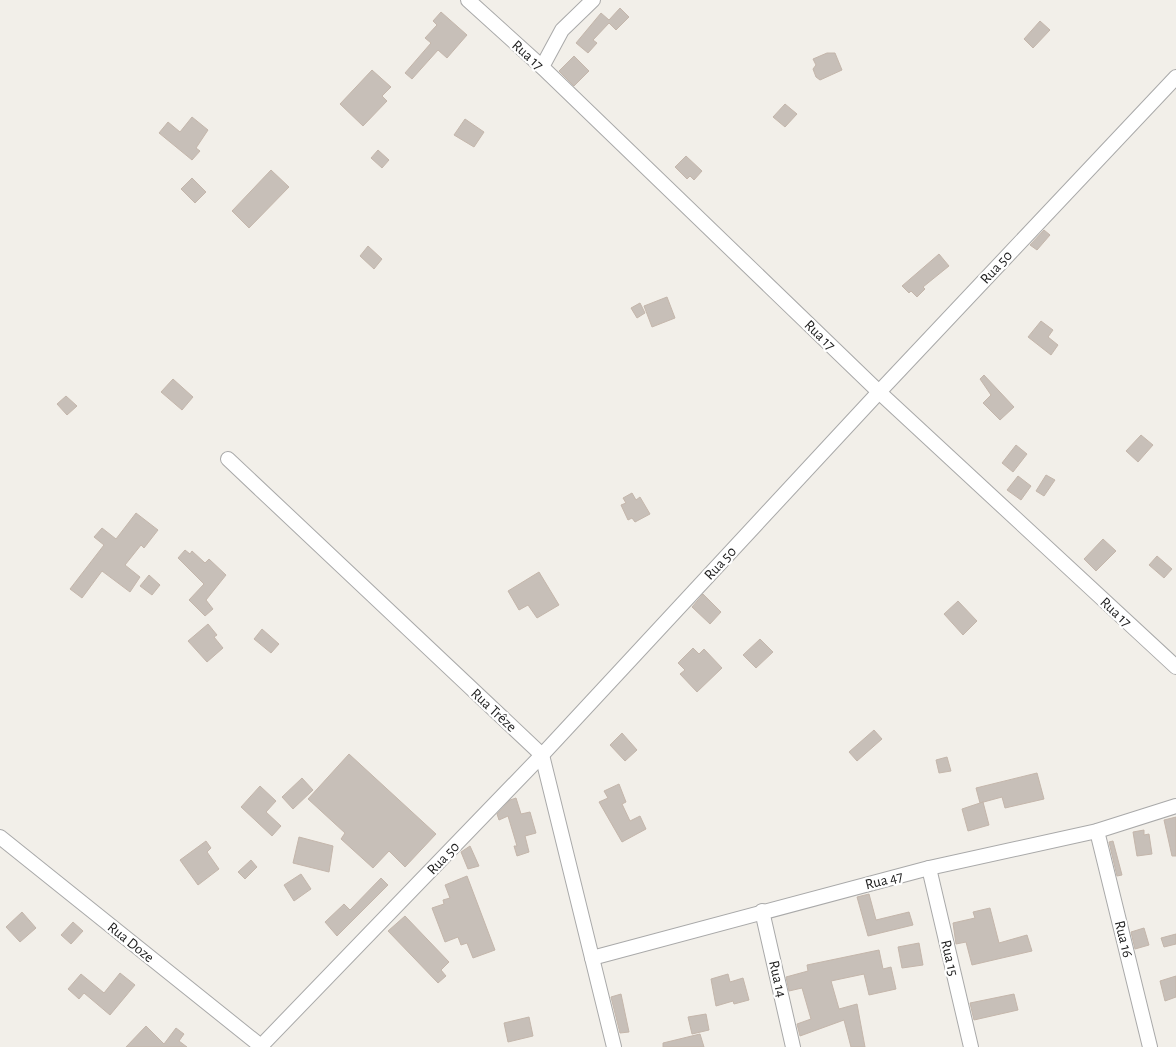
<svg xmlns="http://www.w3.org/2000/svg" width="1176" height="1047" font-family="'Alegreya Sans',sans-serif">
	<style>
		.building { fill: #c7bfb8; stroke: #c4b6ab }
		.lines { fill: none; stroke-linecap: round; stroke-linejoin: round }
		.street-casing { stroke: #a9a9a9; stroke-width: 16 }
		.street { stroke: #fff; stroke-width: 14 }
		.labels { text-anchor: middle; stroke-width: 4.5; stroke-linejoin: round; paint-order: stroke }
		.street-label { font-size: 15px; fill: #222; stroke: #fff }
	</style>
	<rect width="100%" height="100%" fill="#f2efe9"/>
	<g class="building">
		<polygon points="620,8 629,17 616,30 609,23 593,40 597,43 588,53 576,43 601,13 609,20"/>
		<polygon points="441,12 467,35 447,58 438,50 412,79 405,73 431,43 425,38 437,25 433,21"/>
		<polygon points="1040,21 1050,30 1033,48 1024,39"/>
		<polygon points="827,53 835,53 842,70 820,80 816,77 813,69 816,65 813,59"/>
		<polygon points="574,56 589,71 574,86 559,71"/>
		<polygon points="372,70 391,87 382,96 387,101 363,126 340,104"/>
		<polygon points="785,104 797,114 785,127 773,117"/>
		<polygon points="192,117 208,130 196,148 200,151 192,160 159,133 168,122 180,132"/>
		<polygon points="465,119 484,132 474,147 454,135"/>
		<polygon points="378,150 389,160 382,168 371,158"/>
		<polygon points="686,156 702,171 694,180 690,176 687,179 675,167"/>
		<polygon points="271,170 289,187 249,228 232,211"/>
		<polygon points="192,178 206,192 195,203 181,189"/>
		<polygon points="1044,230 1050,235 1037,250 1030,245"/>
		<polygon points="368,246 382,259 374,269 360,256"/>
		<polygon points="939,254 949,266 923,287 925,289 917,297 911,291 909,293 902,286"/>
		<polygon points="667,297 675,318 652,327 644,306"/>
		<polygon points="640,303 645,313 637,318 631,308"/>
		<polygon points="1041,321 1053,330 1048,337 1058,345 1051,355 1028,337"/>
		<polygon points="984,375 1014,407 1000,420 983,403 991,395 980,379"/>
		<polygon points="173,379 193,397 182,410 161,392"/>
		<polygon points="66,396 77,406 67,415 57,404"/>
		<polygon points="1141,435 1153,445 1138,462 1126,451"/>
		<polygon points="1016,445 1027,454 1013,472 1002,463"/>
		<polygon points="1046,475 1055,480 1044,496 1036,491"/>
		<polygon points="1018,476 1031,486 1021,500 1007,490"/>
		<polygon points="632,493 636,500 640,497 650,514 635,522 632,518 628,520 621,505 626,503 623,498"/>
		<polygon points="136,513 158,530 144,548 141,545 125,565 140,577 130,592 102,571 82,598 70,589 104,545 94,537 102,528 116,539"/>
		<polygon points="1103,539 1116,551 1096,571 1084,559"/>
		<polygon points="185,550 190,554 192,551 205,563 209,559 226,575 206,600 213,609 205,616 189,600 204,584 178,558"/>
		<polygon points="1157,556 1172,569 1164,578 1149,565"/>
		<polygon points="539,572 559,605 537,618 528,605 519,610 508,591"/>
		<polygon points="149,575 160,585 152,595 140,586"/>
		<polygon points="703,594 721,612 710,624 692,607"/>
		<polygon points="958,601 977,621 963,635 944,614"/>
		<polygon points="208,624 217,635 214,637 223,648 207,662 188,641"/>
		<polygon points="262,629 279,644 271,653 254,639"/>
		<polygon points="760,639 773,652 756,668 743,655"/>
		<polygon points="693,648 699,654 704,649 722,668 697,692 680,674 685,670 678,663"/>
		<polygon points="874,730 882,739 857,761 849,752"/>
		<polygon points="622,733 637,750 625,761 610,745"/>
		<polygon points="349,754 436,834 405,867 389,851 373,868 341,839 345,833 308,799"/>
		<polygon points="947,757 951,771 939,773 936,760"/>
		<polygon points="1037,773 1044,799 1005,808 1002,797 980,803 976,788"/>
		<polygon points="302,778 313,790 293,809 282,797"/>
		<polygon points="619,784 626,802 622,804 630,821 640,816 646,829 622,842 599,802 608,798 604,791"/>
		<polygon points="260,786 276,801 266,812 281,826 272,836 241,807"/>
		<polygon points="516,798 521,814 530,812 536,833 525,836 529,852 517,856 514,846 517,846 508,816 499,820 497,814 510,800"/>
		<polygon points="983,802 989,825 968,831 962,809"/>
		<polygon points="1176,817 1176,856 1172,856 1164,820"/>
		<polygon points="1144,830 1144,835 1149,834 1152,854 1137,856 1133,832"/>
		<polygon points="299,837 333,846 329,872 293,863"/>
		<polygon points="206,841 211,848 207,852 219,869 198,885 180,860"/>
		<polygon points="1113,841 1122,875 1117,876 1109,842"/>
		<polygon points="470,846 479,866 468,869 461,852"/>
		<polygon points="251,860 257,867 245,879 238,872"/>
		<polygon points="301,874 311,889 294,901 284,885"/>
		<polygon points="467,876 495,950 473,958 467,943 461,945 458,937 445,942 432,908 444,904 443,900 450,898 445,885"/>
		<polygon points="381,878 388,885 337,936 325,922 344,904 350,910"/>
		<polygon points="869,894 876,920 909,912 913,925 868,936 857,897"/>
		<polygon points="990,908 999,943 1027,935 1032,951 972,965 966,942 956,944 953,923 975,918 973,912"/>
		<polygon points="22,912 36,928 20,942 6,927"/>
		<polygon points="405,916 449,962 441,970 446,976 438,983 388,931"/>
		<polygon points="73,922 83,931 71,944 61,935"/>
		<polygon points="1144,928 1149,945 1135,949 1131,932"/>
		<polygon points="1176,934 1176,944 1164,947 1161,938"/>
		<polygon points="919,943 923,965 902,968 898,947"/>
		<polygon points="879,950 883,969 891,967 896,989 869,995 864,974 831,981 839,1009 857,1004 865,1047 851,1047 844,1020 800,1036 797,1024 811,1019 802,988 789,991 786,977 808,971 807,965"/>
		<polygon points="120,973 135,985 110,1015 84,993 79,999 68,989 81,974 104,993"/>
		<polygon points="728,974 730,982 743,978 749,1000 734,1004 733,1001 716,1006 711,979"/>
		<polygon points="1176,976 1176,997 1165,1001 1160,981"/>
		<polygon points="621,994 629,1032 620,1033 611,997"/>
		<polygon points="1014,994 1018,1010 974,1020 970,1003"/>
		<polygon points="706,1014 709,1030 692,1034 688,1017"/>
		<polygon points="529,1017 533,1036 508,1042 504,1023"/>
		<polygon points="146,1026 164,1044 176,1028 184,1034 179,1041 187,1047 126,1047"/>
		<polygon points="700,1034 704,1047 663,1047 663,1043"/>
	</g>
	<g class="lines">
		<g class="street-casing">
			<g id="street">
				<polyline points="468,0 542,67 879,392 1176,667"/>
				<polyline points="542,67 562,30 593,0"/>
				<polyline points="228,459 542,755 614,1047"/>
				<polyline points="1097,831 1150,1047"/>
				<polyline points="0,837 262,1047"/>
				<polyline points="929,868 971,1047"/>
				<polyline points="762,911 793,1047"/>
				<polyline points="592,958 929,868 1097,831 1176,806"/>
				<polyline points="261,1046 542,755 879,392 1176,77"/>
			</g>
		</g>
		<use href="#street" class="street"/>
	</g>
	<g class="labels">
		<g class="street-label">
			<text transform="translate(528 55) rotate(42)" y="5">Rua 17</text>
			<text transform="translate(996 267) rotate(-47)" y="5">Rua 50</text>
			<text transform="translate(820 335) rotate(44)" y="5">Rua 17</text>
			<text transform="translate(720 563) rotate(-47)" y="5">Rua 50</text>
			<text transform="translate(1116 612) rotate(43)" y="5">Rua 17</text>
			<text transform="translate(494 710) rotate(43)" y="5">Rua Trêze</text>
			<text transform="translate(443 858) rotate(-46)" y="5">Rua 50</text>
			<text transform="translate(884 880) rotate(-14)" y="5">Rua 47</text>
			<text transform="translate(1124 939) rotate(76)" y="5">Rua 16</text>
			<text transform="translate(131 942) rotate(39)" y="5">Rua Doze</text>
			<text transform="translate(950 958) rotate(77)" y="5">Rua 15</text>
			<text transform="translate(778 979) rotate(77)" y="5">Rua 14</text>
		</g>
	</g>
</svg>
